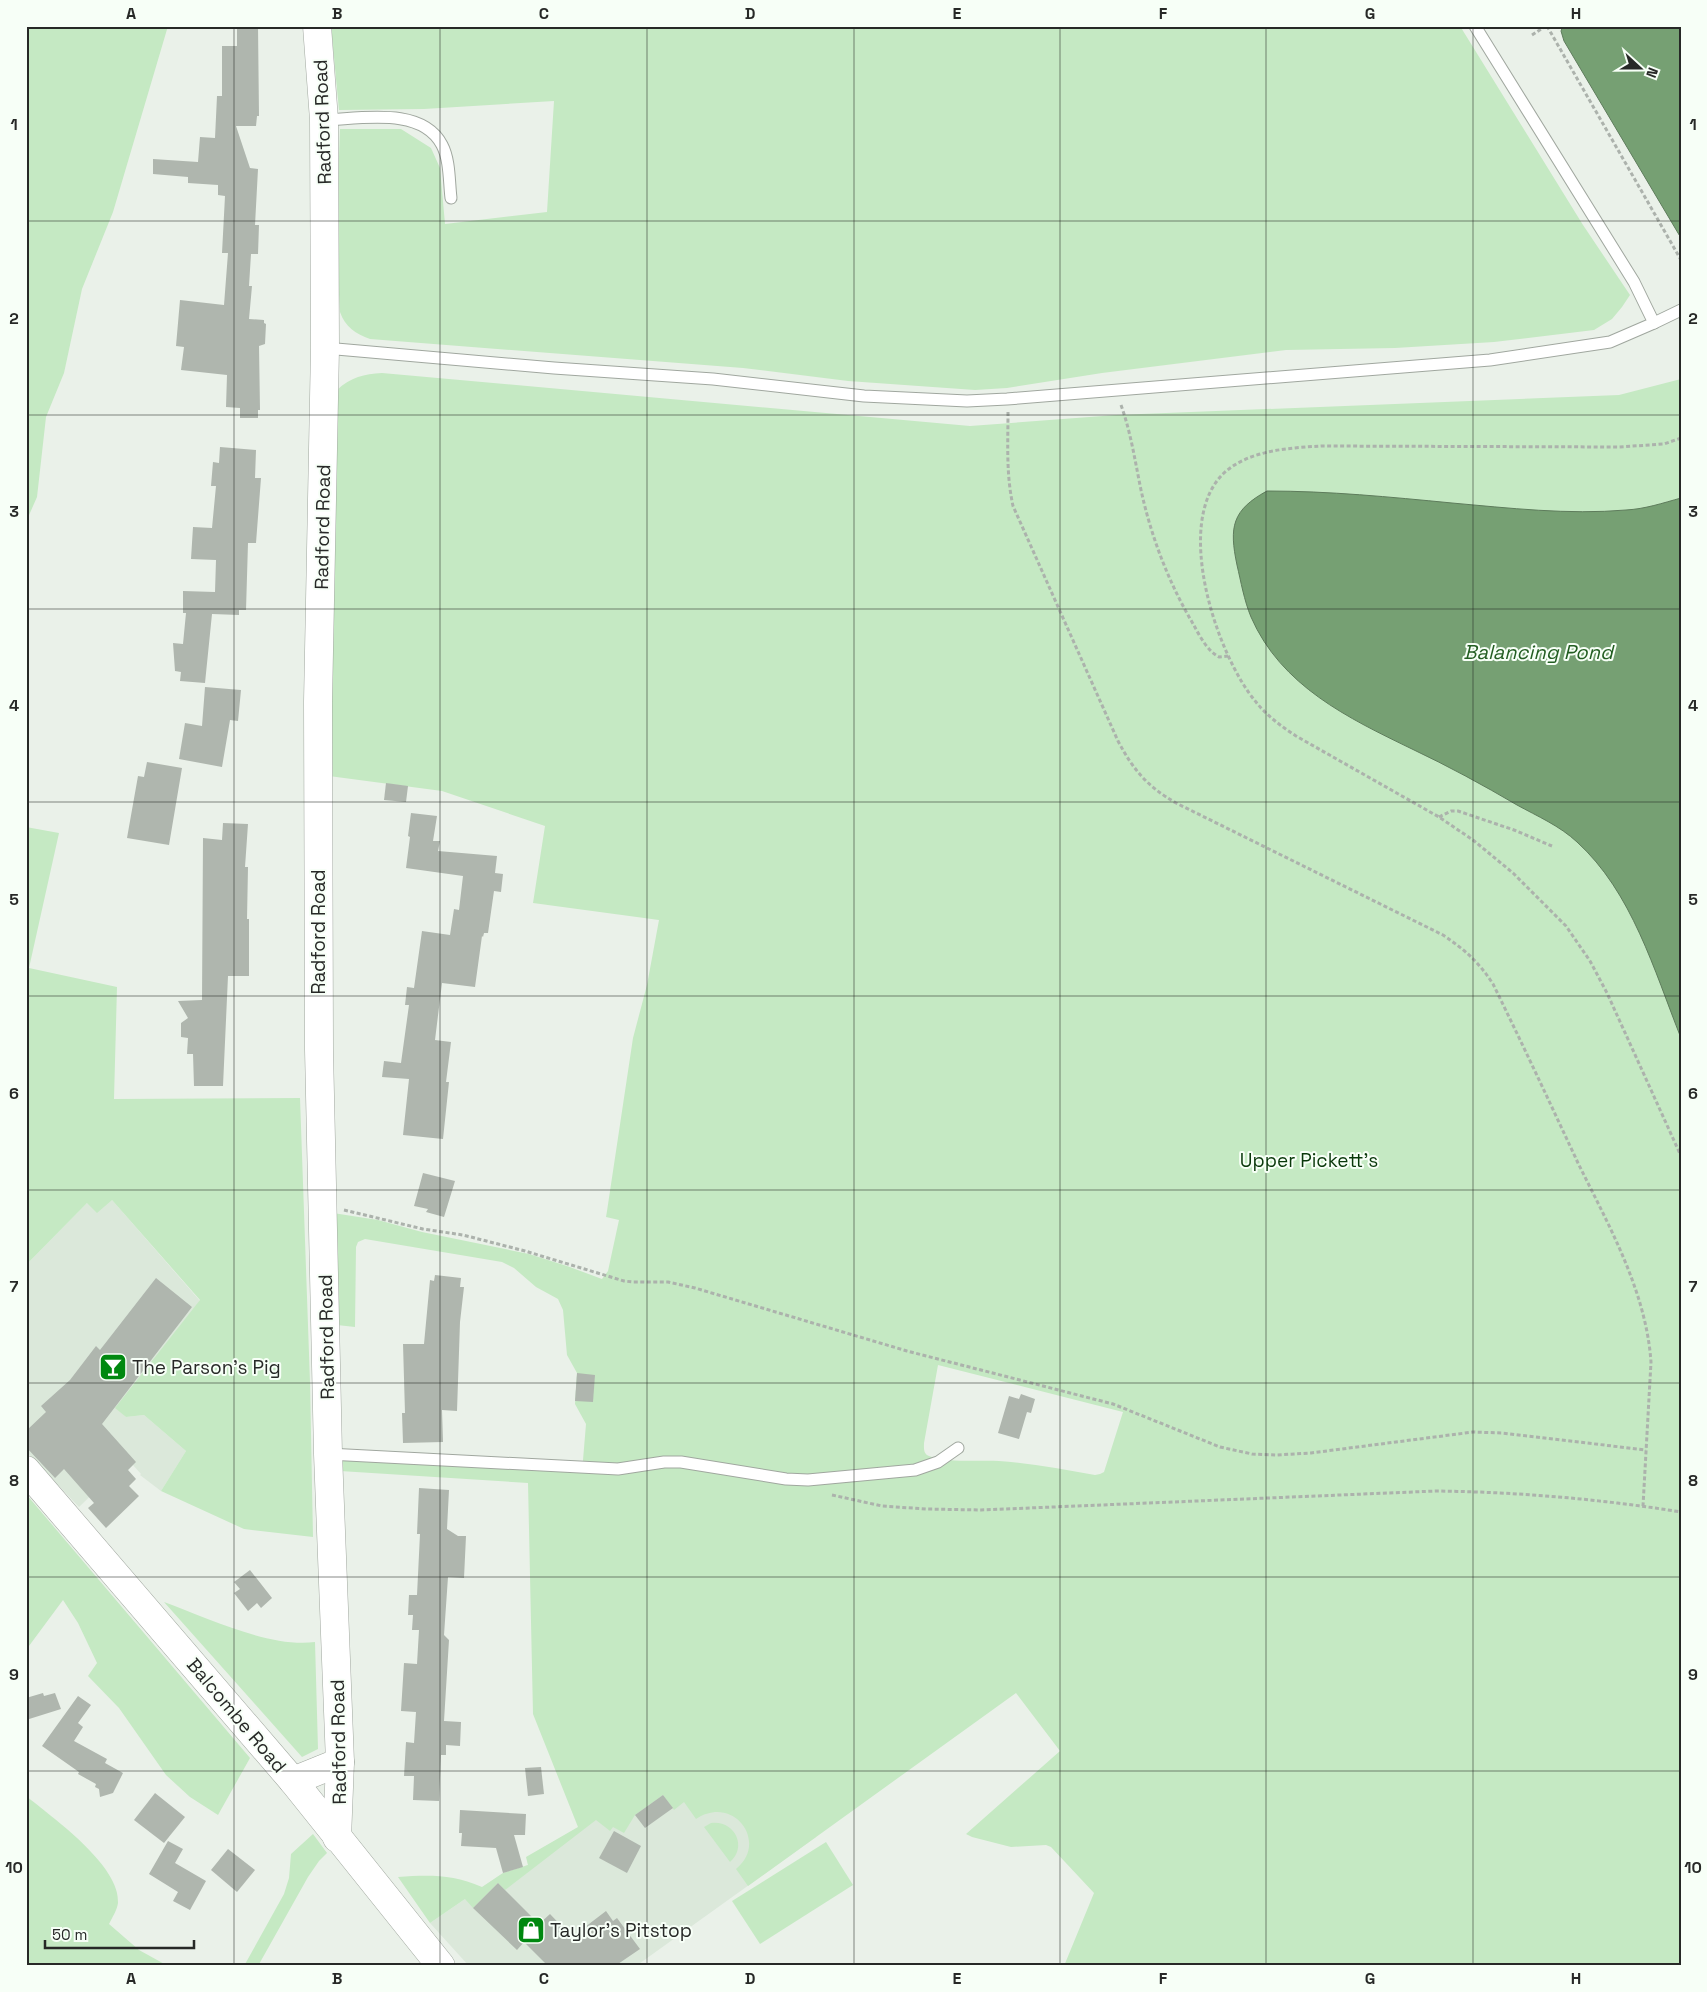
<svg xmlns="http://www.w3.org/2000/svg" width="1707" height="1992" font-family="'Space Grotesk',sans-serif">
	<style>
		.built { fill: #dbe8da }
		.green { fill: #c5e9c3; fill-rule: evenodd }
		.water { fill: #76a073; stroke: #5e7c5c }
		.building { fill: #afb6ae }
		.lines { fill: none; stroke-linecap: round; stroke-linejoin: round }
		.service-casing { stroke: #a0a79f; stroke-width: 13 }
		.tertiary-casing { stroke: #a0a79f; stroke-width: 29 }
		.secondary-casing { stroke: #a0a79f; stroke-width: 29 }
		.path { stroke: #acb2ac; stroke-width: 3; stroke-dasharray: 4 2.5; stroke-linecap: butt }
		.service { stroke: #fff; stroke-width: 11 }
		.tertiary { stroke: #fff; stroke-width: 28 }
		.secondary { stroke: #fff; stroke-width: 28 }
		.grid { fill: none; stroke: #272927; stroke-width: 1; stroke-opacity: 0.55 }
		.labels { text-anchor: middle; stroke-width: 4; stroke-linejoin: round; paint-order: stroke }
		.street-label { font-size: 19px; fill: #272927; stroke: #f7fff7 }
		.park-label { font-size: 19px; fill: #09380a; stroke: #f7fff7 }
		.poi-label { font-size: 19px; fill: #272927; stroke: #f7fff7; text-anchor: start }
		.water-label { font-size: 20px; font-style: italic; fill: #235e22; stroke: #f7fff7 }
		.neatline { fill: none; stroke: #272927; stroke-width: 2 }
		.grid-label { font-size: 16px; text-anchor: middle; font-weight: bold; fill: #272927 }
	</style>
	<rect width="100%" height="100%" fill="#eaf1e9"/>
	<g class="built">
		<polygon points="112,1200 200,1301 116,1408 126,1417 144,1415 186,1451 161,1491 140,1475 141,1474 133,1465 123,1475 117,1470 79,1507 26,1451 26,1265 87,1203"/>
		<polygon points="674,1772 816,1837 636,1966 469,1966 430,1923 503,1873 528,1865 527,1857"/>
	</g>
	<g class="green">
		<polygon points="26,26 168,26 113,212 82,289 64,373 46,417 37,497 26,522"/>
		<path d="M331,26h1129l123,199 47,70 -8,12 -10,12 -18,11 -100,12 -99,6 -109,2 -184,23 -95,15 -32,2 -127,-9 -105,-13 -373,-29c-14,-5 -25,-12 -30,-27l-4,-71 4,-112h61l30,19 9,20 5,56 102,-12 7,-111 -130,8 -85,1z"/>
		<path d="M382,373l588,53 146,-11 503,-20 62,-16v1587h-617l30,-73 -43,-46 -5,-2 -35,2 -39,-10 -6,-3 94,-83 -44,-58 -268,193 -12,-17c33,-26 -2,-75 -40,-50l-12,-17 -10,8 -11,-15 -28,20 -11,18 -11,-6 -3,4 -14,-11 -91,70 -7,-7 -25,25 -8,-9 -35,24 -32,-46c31,-2 54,-3 84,10l21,-14 25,-8 -2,-8 52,-30 -45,-113 -5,-231 -188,-12v-12l242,13 4,-48 -11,-20 2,-31 -10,-18 -4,-45 -5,-11 -22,-12 -22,-19 -12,-6 -137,-23 -7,3 -2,5 -1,80 -18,-2 -4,-112 45,7 44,12 107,22 38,12 35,13 6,-8 11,-51 -13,-3 1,-6 26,-173 14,-53 12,-65 -126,-17 12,-77 -103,-35 -113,-15 8,-386c14,-13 27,-16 45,-17zM938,1365l185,47 -19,60 -4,2 -5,1c-32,-6 -64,-12 -96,-14 -19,-1 -53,2 -70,-5 -6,-2 -5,-8 -5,-13z"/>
		<polygon points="26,827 59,833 29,968 117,987 114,1099 300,1098 310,1382 313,1537 244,1529 161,1491 186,1451 144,1415 126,1417 115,1408 200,1300 112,1200 97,1213 87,1203 26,1265"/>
		<polygon points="26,1494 250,1758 218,1815 190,1797 166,1775 119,1708 88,1676 97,1663 78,1623 63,1600 26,1650"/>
		<path d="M164,1602c43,16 106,46 151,40l3,107 -16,8z"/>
		<path d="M26,1796c26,21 95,70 92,107 -1,7 -6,15 -9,21l30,26 29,16h-142z"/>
		<path d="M711,1823c23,-3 37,23 19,39l-26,-35z"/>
		<polygon points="313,1834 327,1853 319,1861 308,1877 258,1966 244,1966 284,1894 289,1878 291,1854"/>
		<polygon points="826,1842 853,1885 760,1944 732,1901"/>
	</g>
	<g class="water">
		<polygon points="1563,26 1681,26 1681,238 1564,41 1561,31"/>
		<path d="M1267,491c62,0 123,6 185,12 56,5 117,12 174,7 19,-1 37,-7 55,-12v540c-27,-68 -49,-146 -104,-196 -17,-16 -40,-26 -60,-37 -34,-20 -69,-39 -105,-56 -64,-31 -131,-63 -161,-132 -7,-17 -10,-35 -14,-52 -8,-38 -5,-55 30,-74z"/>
	</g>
	<g class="building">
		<polygon points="237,26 258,26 259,116 257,116 256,126 236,126 250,168 258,169 255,225 259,225 258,254 251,254 249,286 252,286 249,319 264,320 264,323 266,324 265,344 259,346 260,410 258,410 258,418 240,418 240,408 226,407 227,375 181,370 184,347 176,346 180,300 224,305 228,253 222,253 225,196 218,195 218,185 188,183 188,177 153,174 153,159 198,162 200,137 215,138 217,96 222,96 222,46 237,46"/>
		<polygon points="220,447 256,450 255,478 261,478 256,543 248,543 246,610 239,610 239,615 212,614 205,683 180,681 181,672 175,671 173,643 183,644 186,613 183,613 183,591 215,592 216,560 191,559 193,527 212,528 216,486 211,486 213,462 219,463"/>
		<polygon points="205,687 241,690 238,721 230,720 222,767 179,759 185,723 202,726"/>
		<polygon points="147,762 182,768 169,845 127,838 138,776 144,777"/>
		<polygon points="386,783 408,786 406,802 384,800"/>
		<polygon points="411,813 437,816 433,841 440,841 438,851 497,856 495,873 503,874 501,892 494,891 488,933 484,933 483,937 482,936 475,987 442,983 435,1040 451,1042 446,1082 449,1082 443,1139 403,1135 409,1079 382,1077 384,1061 401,1063 409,1005 405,1005 407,987 414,988 422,931 450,935 454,909 459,910 463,876 406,868 410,837 408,836"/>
		<polygon points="223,823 248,824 245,867 248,867 247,919 249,919 249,976 228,976 223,1086 194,1086 193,1054 187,1054 188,1038 181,1037 181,1023 188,1018 178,1001 202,1000 203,838 222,840"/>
		<polygon points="423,1173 455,1181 444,1217 426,1212 428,1209 414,1206"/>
		<polygon points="435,1275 461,1278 460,1287 464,1287 460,1322 457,1411 442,1410 443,1442 403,1443 402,1413 405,1413 403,1344 424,1344 430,1280 434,1281"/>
		<polygon points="156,1278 192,1307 102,1424 136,1462 128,1470 136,1479 129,1486 139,1496 106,1528 88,1508 94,1503 64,1469 55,1478 26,1447 26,1431 46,1412 41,1406 70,1380 96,1346 100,1350"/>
		<polygon points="577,1373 595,1375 593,1402 575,1401"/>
		<polygon points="1021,1394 1035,1399 1031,1413 1027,1412 1019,1439 998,1433 1009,1396 1019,1399"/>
		<polygon points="419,1488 449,1490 447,1529 458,1536 466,1536 464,1578 448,1577 444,1635 449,1640 444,1721 461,1722 460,1746 446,1745 446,1755 441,1755 439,1801 413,1800 414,1776 404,1776 406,1742 414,1743 416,1712 401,1711 404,1663 417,1664 419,1630 412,1630 413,1615 408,1615 409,1595 417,1595 420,1534 417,1534"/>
		<polygon points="250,1570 272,1598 261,1608 257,1603 248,1611 234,1593 240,1589 234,1582"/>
		<polygon points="43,1693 44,1696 55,1693 61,1709 26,1720 26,1698"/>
		<polygon points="78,1696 91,1705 78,1723 83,1727 74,1741 107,1759 105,1763 123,1773 113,1793 100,1797 99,1789 95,1787 96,1784 78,1774 79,1772 42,1746"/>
		<polygon points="541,1767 544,1794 528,1796 525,1768"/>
		<polygon points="155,1793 185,1817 164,1843 134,1820"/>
		<polygon points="663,1795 673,1808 645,1828 635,1815"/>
		<polygon points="460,1810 526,1814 525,1835 514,1835 523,1867 503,1873 496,1848 461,1846 462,1833 459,1833"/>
		<polygon points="614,1831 641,1846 627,1873 599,1858"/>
		<polygon points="168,1841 183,1849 175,1863 206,1881 190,1910 173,1901 178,1892 149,1874"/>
		<polygon points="228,1849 255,1870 237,1892 211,1870"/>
		<polygon points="498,1883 539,1924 550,1914 572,1937 606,1911 613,1921 617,1918 640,1949 615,1966 548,1966 524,1942 517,1950 473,1908"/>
	</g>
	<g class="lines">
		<g class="service-casing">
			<g id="service">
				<path d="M324,120c36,-1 98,-14 118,25 8,15 7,37 9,53"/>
				<polyline points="1654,323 1681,310"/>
				<polyline points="325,348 554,368 713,379 864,396 967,401 1007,399 1490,360 1610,342 1654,323 1634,282 1475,26"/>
				<polyline points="328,1454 618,1469 664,1462 681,1462 786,1479 808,1480 915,1470 938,1462 958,1448"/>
			</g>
		</g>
		<g class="tertiary-casing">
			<g id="tertiary">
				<polyline points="317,26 324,120 325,348 318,702 319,1050 328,1454 340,1762 337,1838"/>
				<polyline points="293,1781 340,1762"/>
			</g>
		</g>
		<g class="secondary-casing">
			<polyline id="secondary" points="26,1470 293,1781 441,1966"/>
		</g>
		<g class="path">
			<polyline points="1547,26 1681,260"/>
			<polyline points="1532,35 1546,26"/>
			<path d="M1121,405c10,28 14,56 20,85 10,46 27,91 51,132 7,12 14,28 27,35l9,-1"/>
			<path d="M1008,412c0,32 -2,62 5,94l105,235c16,30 29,45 58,62l267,132c22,15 35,26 50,49 29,59 57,119 85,179 31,63 68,128 73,199l-8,144"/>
			<path d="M1681,438l-17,6 -45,3 -298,-1c-32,2 -72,4 -97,27 -52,49 -7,183 32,229 11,14 25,24 40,34l143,81 34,23 40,33 53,53 24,35 17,32 74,163"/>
			<polyline points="1439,817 1451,811 1458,811 1514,830 1552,846"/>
			<polyline points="344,1210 423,1229 463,1235 525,1251 624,1281 633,1282 668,1282 695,1288 907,1351 1113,1404 1220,1447 1252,1454 1276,1455 1311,1453 1473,1432 1502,1433 1646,1450"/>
			<path d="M832,1495l50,11 44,3 55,1 455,-19c82,1 164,8 245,21"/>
		</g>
		<use href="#service" class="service"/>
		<use href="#tertiary" class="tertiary"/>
		<use href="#secondary" class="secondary"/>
	</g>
	<path class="grid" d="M234,26v1940M440,26v1940M647,26v1940M854,26v1940M1060,26v1940M1266,26v1940M1473,26v1940M26,221h1655M26,415h1655M26,609h1655M26,802h1655M26,996h1655M26,1190h1655M26,1383h1655M26,1577h1655M26,1771h1655"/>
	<defs>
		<g id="bar-square" transform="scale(1.4375)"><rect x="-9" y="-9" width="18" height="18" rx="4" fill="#008810" stroke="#f7fff7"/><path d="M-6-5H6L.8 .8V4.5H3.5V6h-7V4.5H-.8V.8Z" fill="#fff"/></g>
		<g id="shop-square" transform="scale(1.4375)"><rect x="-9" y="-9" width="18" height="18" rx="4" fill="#008810" stroke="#f7fff7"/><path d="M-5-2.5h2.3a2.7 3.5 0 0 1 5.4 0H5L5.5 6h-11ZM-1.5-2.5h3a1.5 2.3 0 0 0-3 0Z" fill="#fff"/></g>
	</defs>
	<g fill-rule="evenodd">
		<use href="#bar-square" x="113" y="1367"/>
		<use href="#shop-square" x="531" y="1930"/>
	</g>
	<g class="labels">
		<g class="street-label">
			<text transform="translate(322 122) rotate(-92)" y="7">Radford Road</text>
			<text transform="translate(322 527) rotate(-89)" y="7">Radford Road</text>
			<text transform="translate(318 932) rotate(-90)" y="7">Radford Road</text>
			<text transform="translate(326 1337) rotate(-91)" y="7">Radford Road</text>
			<text transform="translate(237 1715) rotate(50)" y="7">Balcombe Road</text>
			<text transform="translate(338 1742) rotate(-91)" y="7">Radford Road</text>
		</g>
		<g class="park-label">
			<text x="1309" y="1167">Upper Pickett's</text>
		</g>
		<g class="poi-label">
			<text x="132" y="1374">The Parson's Pig</text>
			<text x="550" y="1937">Taylor's Pitstop</text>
		</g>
		<g class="water-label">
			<text x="1538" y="659">Balancing Pond</text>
		</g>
	</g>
	<rect width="1707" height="1992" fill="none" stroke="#f7fff7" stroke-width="55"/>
	<g transform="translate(1640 68) rotate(111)" stroke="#f7fff7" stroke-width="4" paint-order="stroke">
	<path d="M0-4L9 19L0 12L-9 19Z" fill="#272927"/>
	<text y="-8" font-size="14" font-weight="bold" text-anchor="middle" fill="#272927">N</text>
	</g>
	<path d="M45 1940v8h149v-8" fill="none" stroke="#272927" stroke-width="2.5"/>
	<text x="52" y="1940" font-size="15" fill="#272927" stroke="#f7fff7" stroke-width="4" paint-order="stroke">50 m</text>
	<rect x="28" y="28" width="1652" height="1936" class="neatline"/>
	<g class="grid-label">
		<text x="131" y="19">A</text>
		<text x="337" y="19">B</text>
		<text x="544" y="19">C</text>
		<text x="750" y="19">D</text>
		<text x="957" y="19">E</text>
		<text x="1163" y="19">F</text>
		<text x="1370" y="19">G</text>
		<text x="1576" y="19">H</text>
		<text x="14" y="130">1</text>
		<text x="1693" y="130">1</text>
		<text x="14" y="324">2</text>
		<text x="1693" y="324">2</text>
		<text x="14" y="517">3</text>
		<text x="1693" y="517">3</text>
		<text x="14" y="711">4</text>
		<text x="1693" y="711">4</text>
		<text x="14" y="905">5</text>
		<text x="1693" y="905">5</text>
		<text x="14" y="1099">6</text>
		<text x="1693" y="1099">6</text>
		<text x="14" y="1292">7</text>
		<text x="1693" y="1292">7</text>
		<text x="14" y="1486">8</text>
		<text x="1693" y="1486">8</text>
		<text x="14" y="1680">9</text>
		<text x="1693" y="1680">9</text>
		<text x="14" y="1873">10</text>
		<text x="1693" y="1873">10</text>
		<text x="131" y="1984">A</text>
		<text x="337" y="1984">B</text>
		<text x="544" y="1984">C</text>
		<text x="750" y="1984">D</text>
		<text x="957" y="1984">E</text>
		<text x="1163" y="1984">F</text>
		<text x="1370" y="1984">G</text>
		<text x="1576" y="1984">H</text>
	</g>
</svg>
